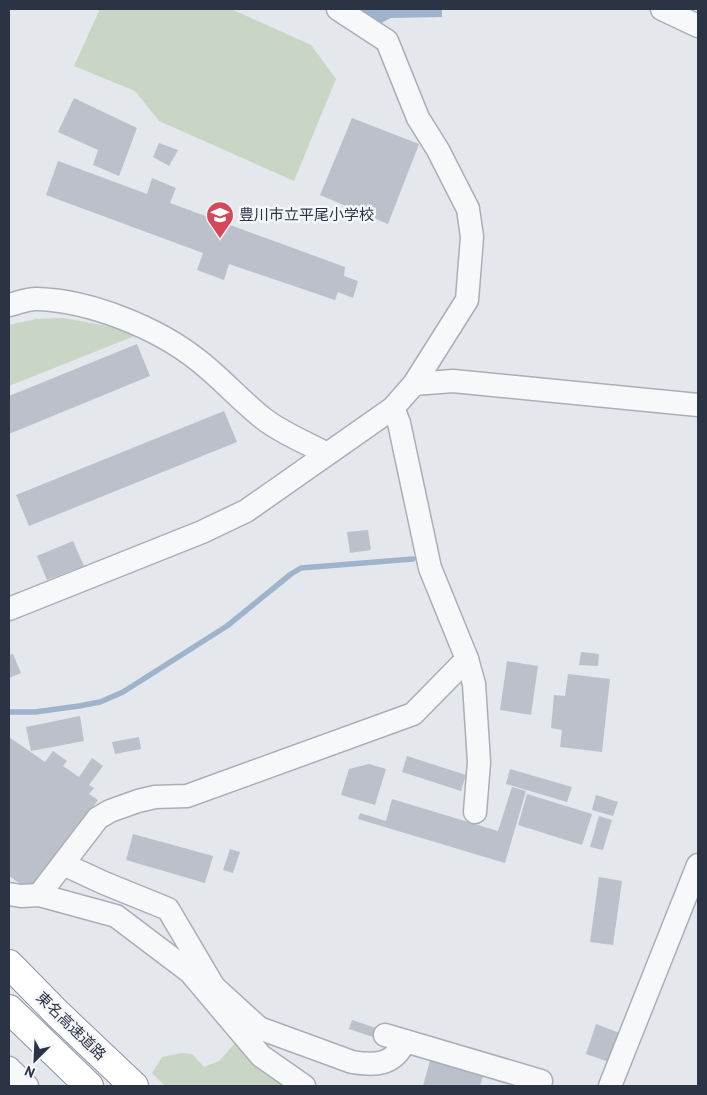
<svg xmlns="http://www.w3.org/2000/svg" width="707" height="1095" font-family="'PT Sans','Noto Sans JP',sans-serif">
	<style>
		.green { fill: #c9d6c5 }
		.water { fill: #9fb4cc }
		.lines { fill: none; stroke-linecap: round; stroke-linejoin: round }
		.stream { stroke: #9fb4cc; stroke-width: 5.5 }
		.building { fill: #bbc0ca }
		.minor-casing { stroke: #a9aeb7; stroke-width: 25 }
		.highway-casing { stroke: #8b94a3; stroke-width: 30 }
		.minor { stroke: #f7f8fa; stroke-width: 22 }
		.highway { stroke: #fff; stroke-width: 28 }
		.labels { text-anchor: middle; stroke-width: 5; stroke-linejoin: round; paint-order: stroke }
		.poi-label { font-size: 15px; fill: #2b3445; stroke: #f4f6f9; text-anchor: start }
		.street-label { font-size: 15px; fill: #2b3445; stroke: #f4f6f9 }
	</style>
	<rect width="100%" height="100%" fill="#e4e7ec"/>
	<g class="green">
		<polygon points="100,9 231,9 311,45 336,79 294,181 159,121 135,91 74,66"/>
		<polygon points="64,318 107,326 137,335 9,386 9,325 36,319"/>
		<polygon points="237,1041 291,1086 165,1086 152,1073 162,1057 181,1053 192,1054 204,1067 219,1061"/>
	</g>
	<polygon class="water" points="357,9 442,9 442,17 391,18 379,24"/>
	<g class="lines">
		<polyline class="stream" points="9,712 35,712 79,706 100,702 123,692 227,626 291,574 301,568 413,559"/>
	</g>
	<g class="building">
		<polygon points="74,98 137,128 119,176 93,165 98,150 58,132"/>
		<polygon points="352,118 419,144 388,224 320,195"/>
		<polygon points="159,143 178,150 169,166 153,157"/>
		<polygon points="58,161 147,194 152,178 176,188 170,203 345,267 344,276 358,281 353,298 338,292 335,300 229,264 224,280 197,270 203,253 46,195"/>
		<polygon points="137,344 150,376 9,434 9,396"/>
		<polygon points="224,411 237,442 29,526 16,495"/>
		<polygon points="368,530 371,550 350,553 347,532"/>
		<polygon points="73,541 84,566 47,580 37,556"/>
		<polygon points="581,652 599,654 598,666 579,665"/>
		<polygon points="13,654 21,673 9,678 9,655"/>
		<polygon points="507,661 538,666 531,715 500,710"/>
		<polygon points="568,674 610,679 602,752 560,747 562,730 551,728 554,695 565,696"/>
		<polygon points="80,716 84,741 31,751 26,727"/>
		<polygon points="9,737 45,762 53,751 67,761 63,766 79,777 92,758 103,766 89,785 94,788 89,794 98,800 32,892 9,876"/>
		<polygon points="139,737 141,749 115,754 112,742"/>
		<polygon points="407,756 466,775 461,791 402,772"/>
		<polygon points="369,764 386,769 375,805 341,795 349,769"/>
		<polygon points="510,769 572,787 567,802 506,784"/>
		<polygon points="512,787 526,791 505,863 358,819 360,813 386,821 392,799 498,831"/>
		<polygon points="527,794 592,814 582,845 518,825"/>
		<polygon points="596,795 618,802 613,816 592,810"/>
		<polygon points="599,816 612,820 603,850 590,847"/>
		<polygon points="133,834 213,856 205,883 126,860"/>
		<polygon points="230,849 240,852 233,873 223,870"/>
		<polygon points="599,877 622,881 613,945 590,942"/>
		<polygon points="352,1020 376,1028 373,1037 349,1029"/>
		<polygon points="596,1024 622,1034 612,1063 586,1054"/>
		<polygon points="431,1057 484,1073 480,1086 423,1086"/>
	</g>
	<g class="lines">
		<g class="minor-casing">
			<g id="minor">
				<polyline points="662,9 698,26"/>
				<path d="M9,305c9,-2 20,-7 29,-6 53,2 120,29 161,62 23,18 42,40 65,58 18,14 43,24 63,35"/>
				<polyline points="414,384 453,381 698,405"/>
				<polyline points="393,408 399,423 430,568 467,659 474,684 479,762 475,812"/>
				<polyline points="9,609 202,532 246,511 393,408 414,384 467,300 472,237 468,209 438,150 418,118 387,41 338,9"/>
				<path d="M63,864l41,19 64,26 46,78 45,41 93,34c24,4 42,3 53,-21"/>
				<polyline points="9,894 21,896 39,895 116,916 190,972 261,1056 304,1086"/>
				<polyline points="39,895 98,818 110,811 138,801 155,797 187,796 413,714 467,659"/>
				<polyline points="385,1035 541,1081"/>
				<polyline points="9,1068 27,1086"/>
				<polyline points="610,1086 698,865"/>
			</g>
		</g>
		<g class="highway-casing">
			<g id="highway">
				<polyline points="9,964 58,1014 134,1086"/>
				<polyline points="9,1009 89,1086"/>
			</g>
		</g>
		<use href="#minor" class="minor"/>
		<use href="#highway" class="highway"/>
	</g>
	<defs>
		<g id="school-pin" transform="scale(1.4375)"><path d="M0 17L-7.5 6A9.5 9.5 0 1 1 7.5 6Z" fill="#d1495b" stroke="#f4f6f9"/><path d="M0-5L7-2L0 1L-7-2ZM-4 1L0 2.5L4 1V4Q0 6-4 4Z" fill="#fff"/></g>
	</defs>
	<g fill-rule="evenodd">
		<use href="#school-pin" x="220" y="215"/>
	</g>
	<g class="labels">
		<g class="poi-label">
			<text x="239" y="220">豊川市立平尾小学校</text>
		</g>
		<g class="street-label">
			<text transform="translate(71 1026) rotate(44)" y="5">東名高速道路</text>
		</g>
	</g>
	<rect width="707" height="1095" fill="none" stroke="#2b3445" stroke-width="20"/>
	<g transform="translate(35 1060) rotate(204)" stroke="#f4f6f9" stroke-width="4" paint-order="stroke">
	<path d="M0-4L9 19L0 12L-9 19Z" fill="#2b3445"/>
	<text y="-8" font-size="14" font-weight="bold" text-anchor="middle" fill="#2b3445">N</text>
	</g>
</svg>
